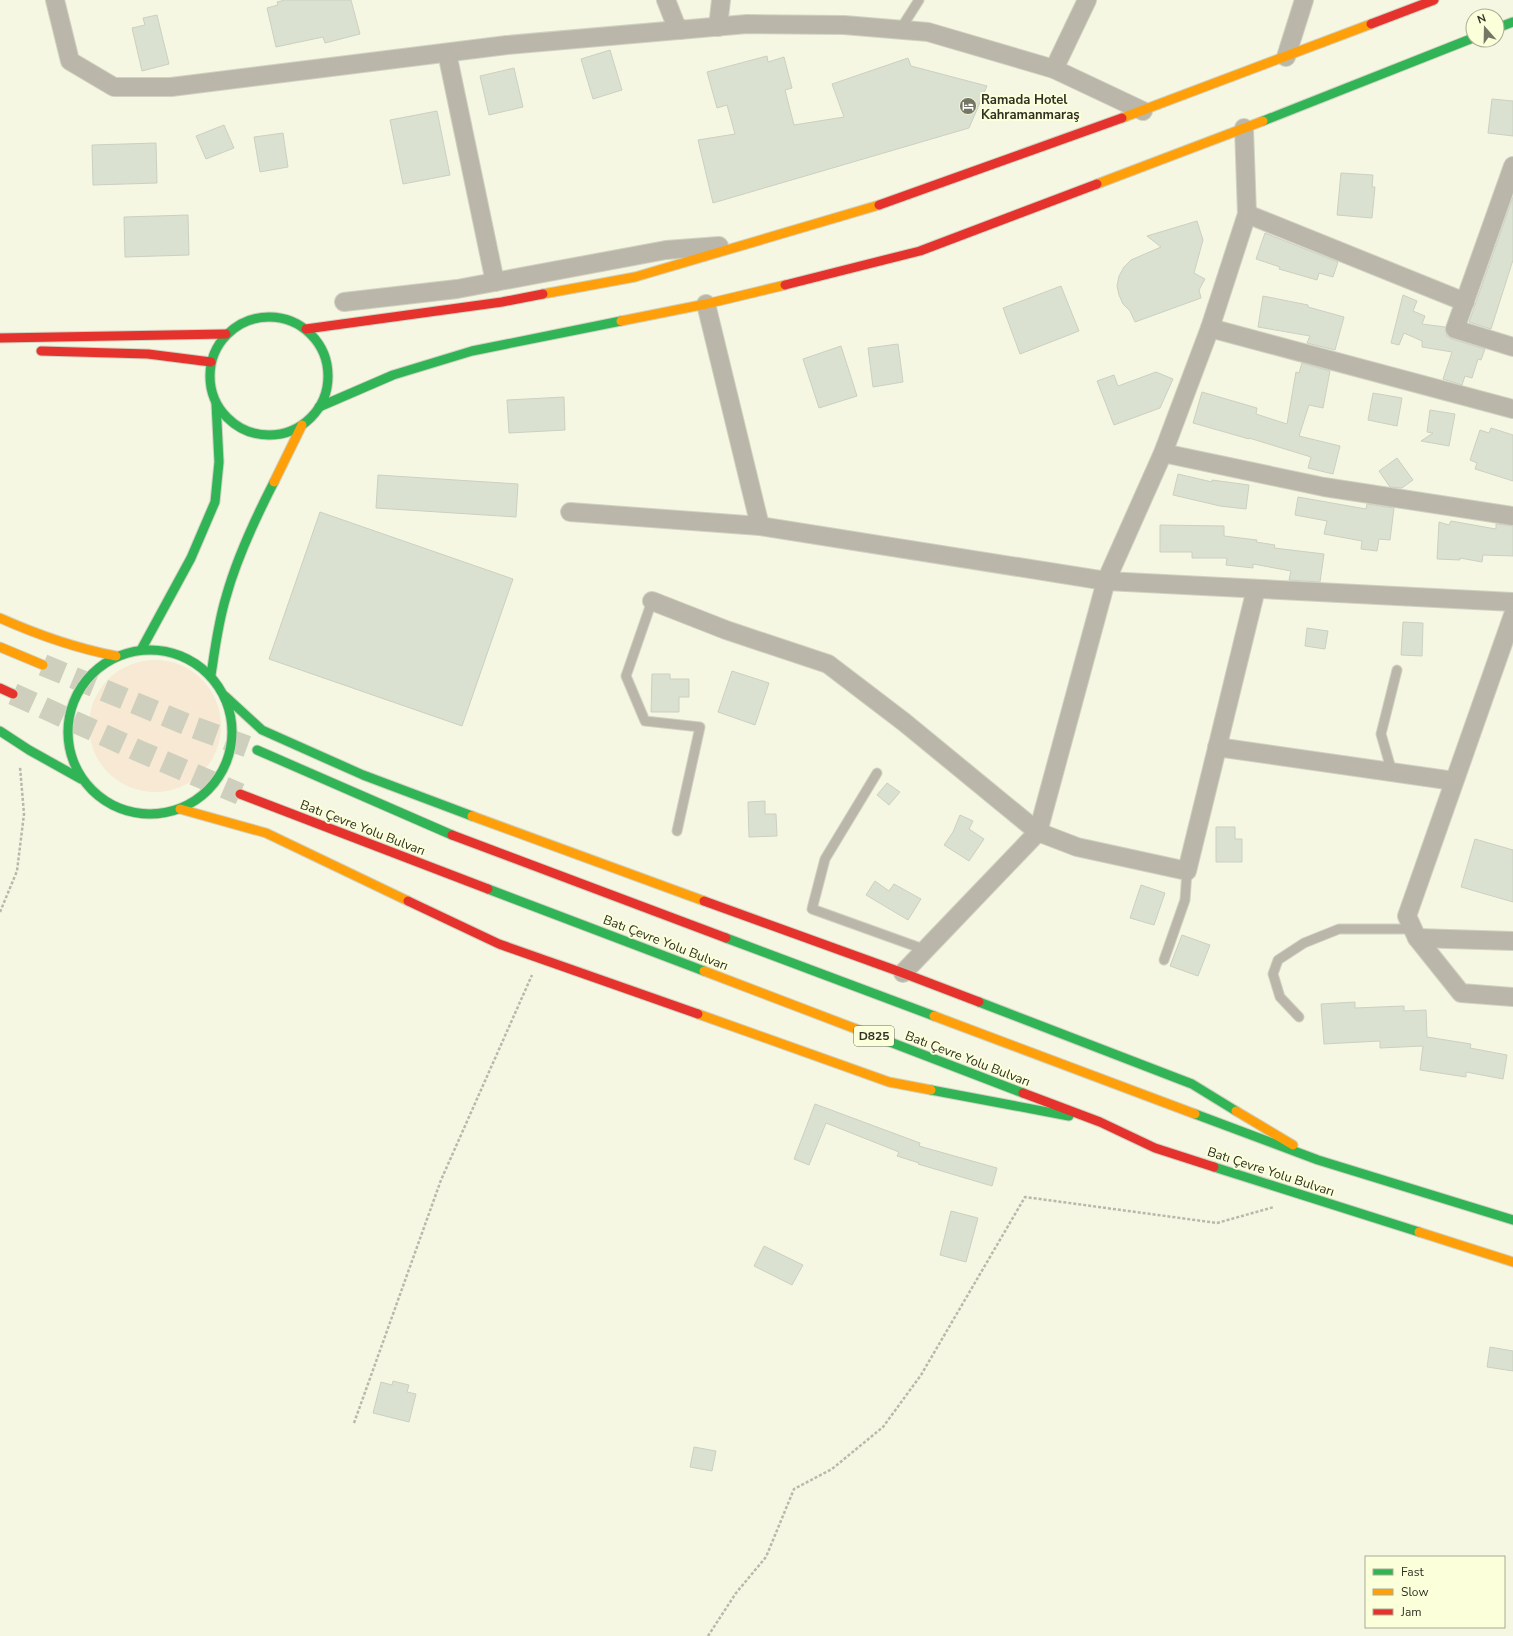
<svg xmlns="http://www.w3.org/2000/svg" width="1513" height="1636" font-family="'Nunito Sans',sans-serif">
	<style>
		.green { fill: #f7e9d3 }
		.building { fill: #dbe1d1; stroke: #cbd0c1 }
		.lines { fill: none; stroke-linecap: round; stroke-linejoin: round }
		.highway-tunnel { stroke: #cecfbc; stroke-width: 22; stroke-dasharray: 22 11; stroke-linecap: butt }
		.lane-casing { stroke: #d0d2c1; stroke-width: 11 }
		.street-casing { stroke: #d0d2c1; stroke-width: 20 }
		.fast-casing { stroke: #d0d2c1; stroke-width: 11 }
		.slow-casing { stroke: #d0d2c1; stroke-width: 11 }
		.jam-casing { stroke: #d0d2c1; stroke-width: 11 }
		.path { stroke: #bab8ac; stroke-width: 2.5; stroke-dasharray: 3 2; stroke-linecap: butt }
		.lane { stroke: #bab6a9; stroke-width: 9 }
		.street { stroke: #bab6a9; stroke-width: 18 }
		.fast { stroke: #30b455; stroke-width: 9 }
		.slow { stroke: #ff9f0a; stroke-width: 9 }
		.jam { stroke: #e5322d; stroke-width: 9 }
		.labels { text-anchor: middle; stroke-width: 4; stroke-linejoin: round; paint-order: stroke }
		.shield { fill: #fbffda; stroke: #6d6f5a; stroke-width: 1 }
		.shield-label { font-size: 12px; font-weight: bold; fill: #303123 }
		.poi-label { font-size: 13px; font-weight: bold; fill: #303123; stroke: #fbffda; text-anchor: start }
		.street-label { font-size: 13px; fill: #303123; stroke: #fbffda }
	</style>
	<rect width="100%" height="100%" fill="#f5f7e2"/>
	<circle class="green" cx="155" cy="726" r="66"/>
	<g class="building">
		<polygon points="285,0 351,0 360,34 325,43 323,37 276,47 267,8 278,5 277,2"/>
		<polygon points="157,15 169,64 142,71 132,28 145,25 143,18"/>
		<polygon points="610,50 622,90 593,99 581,59"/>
		<polygon points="767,56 768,62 784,57 792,88 785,90 794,125 844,117 832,84 908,58 911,66 987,86 969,128 713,203 698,140 735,134 727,105 717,108 707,72"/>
		<polygon points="514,68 523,107 489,115 480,76"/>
		<polygon points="1492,99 1513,101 1513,136 1488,133"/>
		<polygon points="437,111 450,175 403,184 390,120"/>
		<polygon points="224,125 234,148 206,159 196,136"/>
		<polygon points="283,133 288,167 260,172 254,137"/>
		<polygon points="156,143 157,183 93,185 92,145"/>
		<polygon points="1341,173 1373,175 1372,187 1375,187 1372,218 1337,215"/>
		<polygon points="1513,197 1513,260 1491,329 1469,322"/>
		<polygon points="188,215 189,255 125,257 124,217"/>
		<polygon points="1197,221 1203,240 1194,273 1205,279 1199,290 1201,298 1135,322 1130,311 1123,304 1119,295 1117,286 1119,276 1124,267 1131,260 1161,247 1147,236"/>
		<polygon points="1265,233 1338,262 1333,277 1319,273 1317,280 1279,269 1280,267 1256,259"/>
		<polygon points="1061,286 1079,331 1020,354 1003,308"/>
		<polygon points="1403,295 1417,301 1413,311 1425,316 1422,324 1445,327 1447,336 1452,339 1485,349 1481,360 1478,359 1472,378 1465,376 1462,385 1443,379 1452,352 1422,347 1422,341 1404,333 1399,345 1391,343"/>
		<polygon points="1263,296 1308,305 1308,307 1344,317 1335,350 1307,343 1310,336 1258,327"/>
		<polygon points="898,344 903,382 873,387 868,348"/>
		<polygon points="841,346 857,396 819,408 803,359"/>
		<polygon points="1302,363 1330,371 1323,408 1309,405 1299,436 1340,446 1333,474 1308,468 1311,457 1249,438 1249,439 1193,423 1202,392 1257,408 1256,414 1287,424 1296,372 1299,373"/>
		<polygon points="1156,372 1173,379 1160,408 1114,425 1097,381 1114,375 1118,386"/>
		<polygon points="1373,393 1402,398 1397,426 1368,420"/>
		<polygon points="564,397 565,430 509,433 507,400"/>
		<polygon points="1430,410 1455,414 1449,446 1421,441 1433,433 1427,432"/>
		<polygon points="1491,428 1513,435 1513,481 1475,469 1477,463 1470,460 1480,430 1489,433"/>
		<polygon points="1397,458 1413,480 1402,488 1390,487 1379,471"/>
		<polygon points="1178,474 1212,482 1212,480 1249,485 1246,509 1220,506 1173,495"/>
		<polygon points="378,475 518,484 516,517 376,508"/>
		<polygon points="1298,497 1366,509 1367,504 1394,508 1390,540 1379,539 1377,551 1361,549 1362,541 1324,534 1327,521 1295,515"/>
		<polygon points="320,512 513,579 462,726 269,659"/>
		<polygon points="1451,521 1496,529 1496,524 1513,526 1513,556 1483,555 1482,562 1460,558 1460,560 1437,559 1439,522 1449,525"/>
		<polygon points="1160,525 1224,526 1224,536 1257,540 1256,542 1275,545 1274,548 1324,554 1320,582 1289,580 1291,571 1253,564 1253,568 1226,565 1227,558 1192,558 1192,552 1160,552"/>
		<polygon points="1403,622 1423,623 1422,656 1401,655"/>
		<polygon points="1307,628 1328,631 1325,649 1305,646"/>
		<polygon points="732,671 769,683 755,725 718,712"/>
		<polygon points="652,674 670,674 670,679 689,679 689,697 679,697 679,712 651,712"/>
		<polygon points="887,783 900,792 889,805 877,795"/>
		<polygon points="765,801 765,814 776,814 777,836 749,837 748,802"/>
		<polygon points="960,815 973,821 969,829 984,839 969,861 944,845 953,832"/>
		<polygon points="1216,827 1235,827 1235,839 1242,839 1242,862 1216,862"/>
		<polygon points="1475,839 1513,850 1513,902 1461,887"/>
		<polygon points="875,881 889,891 894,884 921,899 908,920 866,895"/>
		<polygon points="1141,885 1165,893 1154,925 1130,918"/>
		<polygon points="1182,935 1210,945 1198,976 1170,966"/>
		<polygon points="1355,1002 1355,1008 1404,1006 1404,1011 1426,1010 1427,1037 1471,1044 1470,1048 1507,1055 1503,1079 1466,1072 1466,1077 1420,1070 1423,1046 1380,1048 1380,1041 1324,1044 1321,1004"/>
		<polygon points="815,1104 920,1143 919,1146 997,1168 992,1186 918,1164 919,1163 897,1156 899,1152 826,1123 809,1165 794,1159"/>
		<polygon points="951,1211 978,1218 966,1262 940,1255"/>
		<polygon points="764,1246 803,1265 792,1285 754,1266"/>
		<polygon points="1490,1347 1513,1351 1513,1371 1487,1367"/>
		<polygon points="393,1381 409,1385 407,1392 416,1394 409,1422 373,1413 381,1382 392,1385"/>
		<polygon points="694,1447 716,1451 712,1471 690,1467"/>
	</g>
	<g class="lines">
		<g class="highway-tunnel">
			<polyline points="43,665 193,727 257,750"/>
			<polyline points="13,694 139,751 240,794"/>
		</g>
		<g class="lane-casing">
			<g id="lane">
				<polyline points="900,30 919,0"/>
				<polyline points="652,601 626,676 645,721 700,727 677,831"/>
				<polyline points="1392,772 1381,734 1397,670"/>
				<polyline points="877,773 825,859 812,909 926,950"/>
				<polyline points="1164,960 1185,900 1187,871"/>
				<polyline points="1299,1017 1280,997 1273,974 1278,960 1304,943 1339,929 1413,929"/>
			</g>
		</g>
		<g class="street-casing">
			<g id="street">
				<polyline points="55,0 70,61 114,87 171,87 507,45 747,24 844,25 928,32 1054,69 1143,111"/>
				<polyline points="666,0 675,23 680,30"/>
				<polyline points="718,27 721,0"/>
				<polyline points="447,53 495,282"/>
				<polyline points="1286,57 1304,0"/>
				<polyline points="1054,69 1087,0"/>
				<polyline points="1513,166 1455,329 1513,347"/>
				<polyline points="1247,214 1465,302"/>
				<polyline points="344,302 457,289 666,250 719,246"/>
				<polyline points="706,304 760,526"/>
				<polyline points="1210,328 1513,409"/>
				<polyline points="1163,453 1324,487 1513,516"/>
				<polyline points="570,512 760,526 1106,581 1513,602"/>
				<polyline points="652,601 726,630 828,664 904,722 1038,832 1077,847 1187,871 1256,589"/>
				<polyline points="1513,615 1407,916 1417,938 1461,993 1513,997"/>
				<polyline points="1217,747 1454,781"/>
				<polyline points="1417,938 1513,941"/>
				<polyline points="903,973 1038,832 1106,581 1163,453 1210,328 1247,214 1244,128"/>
			</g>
		</g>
		<g class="fast-casing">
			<g id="fast">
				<polyline points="1497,28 1513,22"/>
				<polyline points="1263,121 1473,38"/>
				<circle cx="269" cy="376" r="59"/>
				<polyline points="319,407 393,375 472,351 621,321"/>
				<circle cx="150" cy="732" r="82"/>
				<polyline points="141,650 191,558 215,502 219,462 216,403"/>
				<path d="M211,675c4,-26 7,-52 15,-78 11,-40 29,-78 48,-115"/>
				<polyline points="225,696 262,730 363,775 472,816"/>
				<polyline points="0,731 29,750 81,779"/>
				<polyline points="257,750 452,835"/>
				<polyline points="488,889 704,971"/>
				<polyline points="726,938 934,1016"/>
				<polyline points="979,1002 1192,1084 1236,1111"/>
				<polyline points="864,1032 1023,1093"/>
				<polyline points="931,1090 1069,1116"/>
				<polyline points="1195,1114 1318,1160 1513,1220"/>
				<polyline points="1214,1167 1419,1232"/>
			</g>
		</g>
		<g class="slow-casing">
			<g id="slow">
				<polyline points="1122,118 1371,24"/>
				<polyline points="1097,184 1263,121"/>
				<polyline points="543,294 635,277 879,205"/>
				<polyline points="621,321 706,304 785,285"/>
				<polyline points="274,482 302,425"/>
				<path d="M0,618c38,17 75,30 116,38"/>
				<polyline points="0,647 43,665"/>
				<polyline points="180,809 266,833 408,901"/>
				<polyline points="472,816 704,901"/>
				<polyline points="704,971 864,1032"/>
				<polyline points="698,1014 889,1082 931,1090"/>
				<polyline points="934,1016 1195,1114"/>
				<polyline points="1236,1111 1293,1145"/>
				<polyline points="1419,1232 1513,1262"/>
			</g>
		</g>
		<g class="jam-casing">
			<g id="jam">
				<polyline points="1371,24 1434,0"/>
				<polyline points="879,205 1122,118"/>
				<polyline points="785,285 920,251 1097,184"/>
				<polyline points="306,329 502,302 543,294"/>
				<polyline points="0,338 226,334"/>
				<polyline points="41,351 148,354 211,362"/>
				<polyline points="0,688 13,694"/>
				<polyline points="240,794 488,889"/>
				<polyline points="452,835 726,938"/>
				<polyline points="408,901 499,944 698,1014"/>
				<polyline points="704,901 903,973 979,1002"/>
				<polyline points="1023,1093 1100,1122 1155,1148 1214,1167"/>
			</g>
		</g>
		<g class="path">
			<polyline points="0,912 17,871 24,814 20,767"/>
			<polyline points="354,1423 441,1180 532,975"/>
			<polyline points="708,1636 736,1593 766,1557 794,1489 832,1469 883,1427 921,1375 1025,1197 1217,1223 1274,1207"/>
		</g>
		<use href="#lane" class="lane"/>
		<use href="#street" class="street"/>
		<use href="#fast" class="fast"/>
		<use href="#slow" class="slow"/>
		<use href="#jam" class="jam"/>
	</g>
	<defs>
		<g id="hotel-disc" transform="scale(0.9)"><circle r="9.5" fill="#757666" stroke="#fbffda"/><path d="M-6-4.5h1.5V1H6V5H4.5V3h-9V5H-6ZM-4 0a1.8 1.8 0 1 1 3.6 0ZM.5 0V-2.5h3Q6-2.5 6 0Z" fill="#fff"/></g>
	</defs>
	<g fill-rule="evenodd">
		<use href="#hotel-disc" x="968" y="106"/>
	</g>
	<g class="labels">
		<rect class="shield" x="854" y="1026" width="40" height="20" rx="3"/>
		<g class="shield-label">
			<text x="874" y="1040">D825</text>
		</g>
		<g class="poi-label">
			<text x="981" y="104">Ramada Hotel<tspan x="981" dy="15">Kahramanmaraş</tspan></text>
		</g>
		<g class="street-label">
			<text transform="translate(363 827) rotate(21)" y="5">Batı Çevre Yolu Bulvarı</text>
			<text transform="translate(666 942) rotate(21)" y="5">Batı Çevre Yolu Bulvarı</text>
			<text transform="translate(968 1058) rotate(21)" y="5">Batı Çevre Yolu Bulvarı</text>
			<text transform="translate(1271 1171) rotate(18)" y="5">Batı Çevre Yolu Bulvarı</text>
		</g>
	</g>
	<rect x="1365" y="1556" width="140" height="72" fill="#fbffda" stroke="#aaad91"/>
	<rect x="1373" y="1569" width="20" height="6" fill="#30b455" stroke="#aaad91"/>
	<text x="1401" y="1576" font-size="12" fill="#303123">Fast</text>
	<rect x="1373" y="1589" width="20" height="6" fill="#ff9f0a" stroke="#aaad91"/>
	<text x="1401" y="1596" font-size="12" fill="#303123">Slow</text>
	<rect x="1373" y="1609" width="20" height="6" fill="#e5322d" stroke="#aaad91"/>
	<text x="1401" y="1616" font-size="12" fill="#303123">Jam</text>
	<g transform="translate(1485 28) rotate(340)"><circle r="19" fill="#fbffda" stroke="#aaad91"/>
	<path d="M0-3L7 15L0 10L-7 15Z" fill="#757666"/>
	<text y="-6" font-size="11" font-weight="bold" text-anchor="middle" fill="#303123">N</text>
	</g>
</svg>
